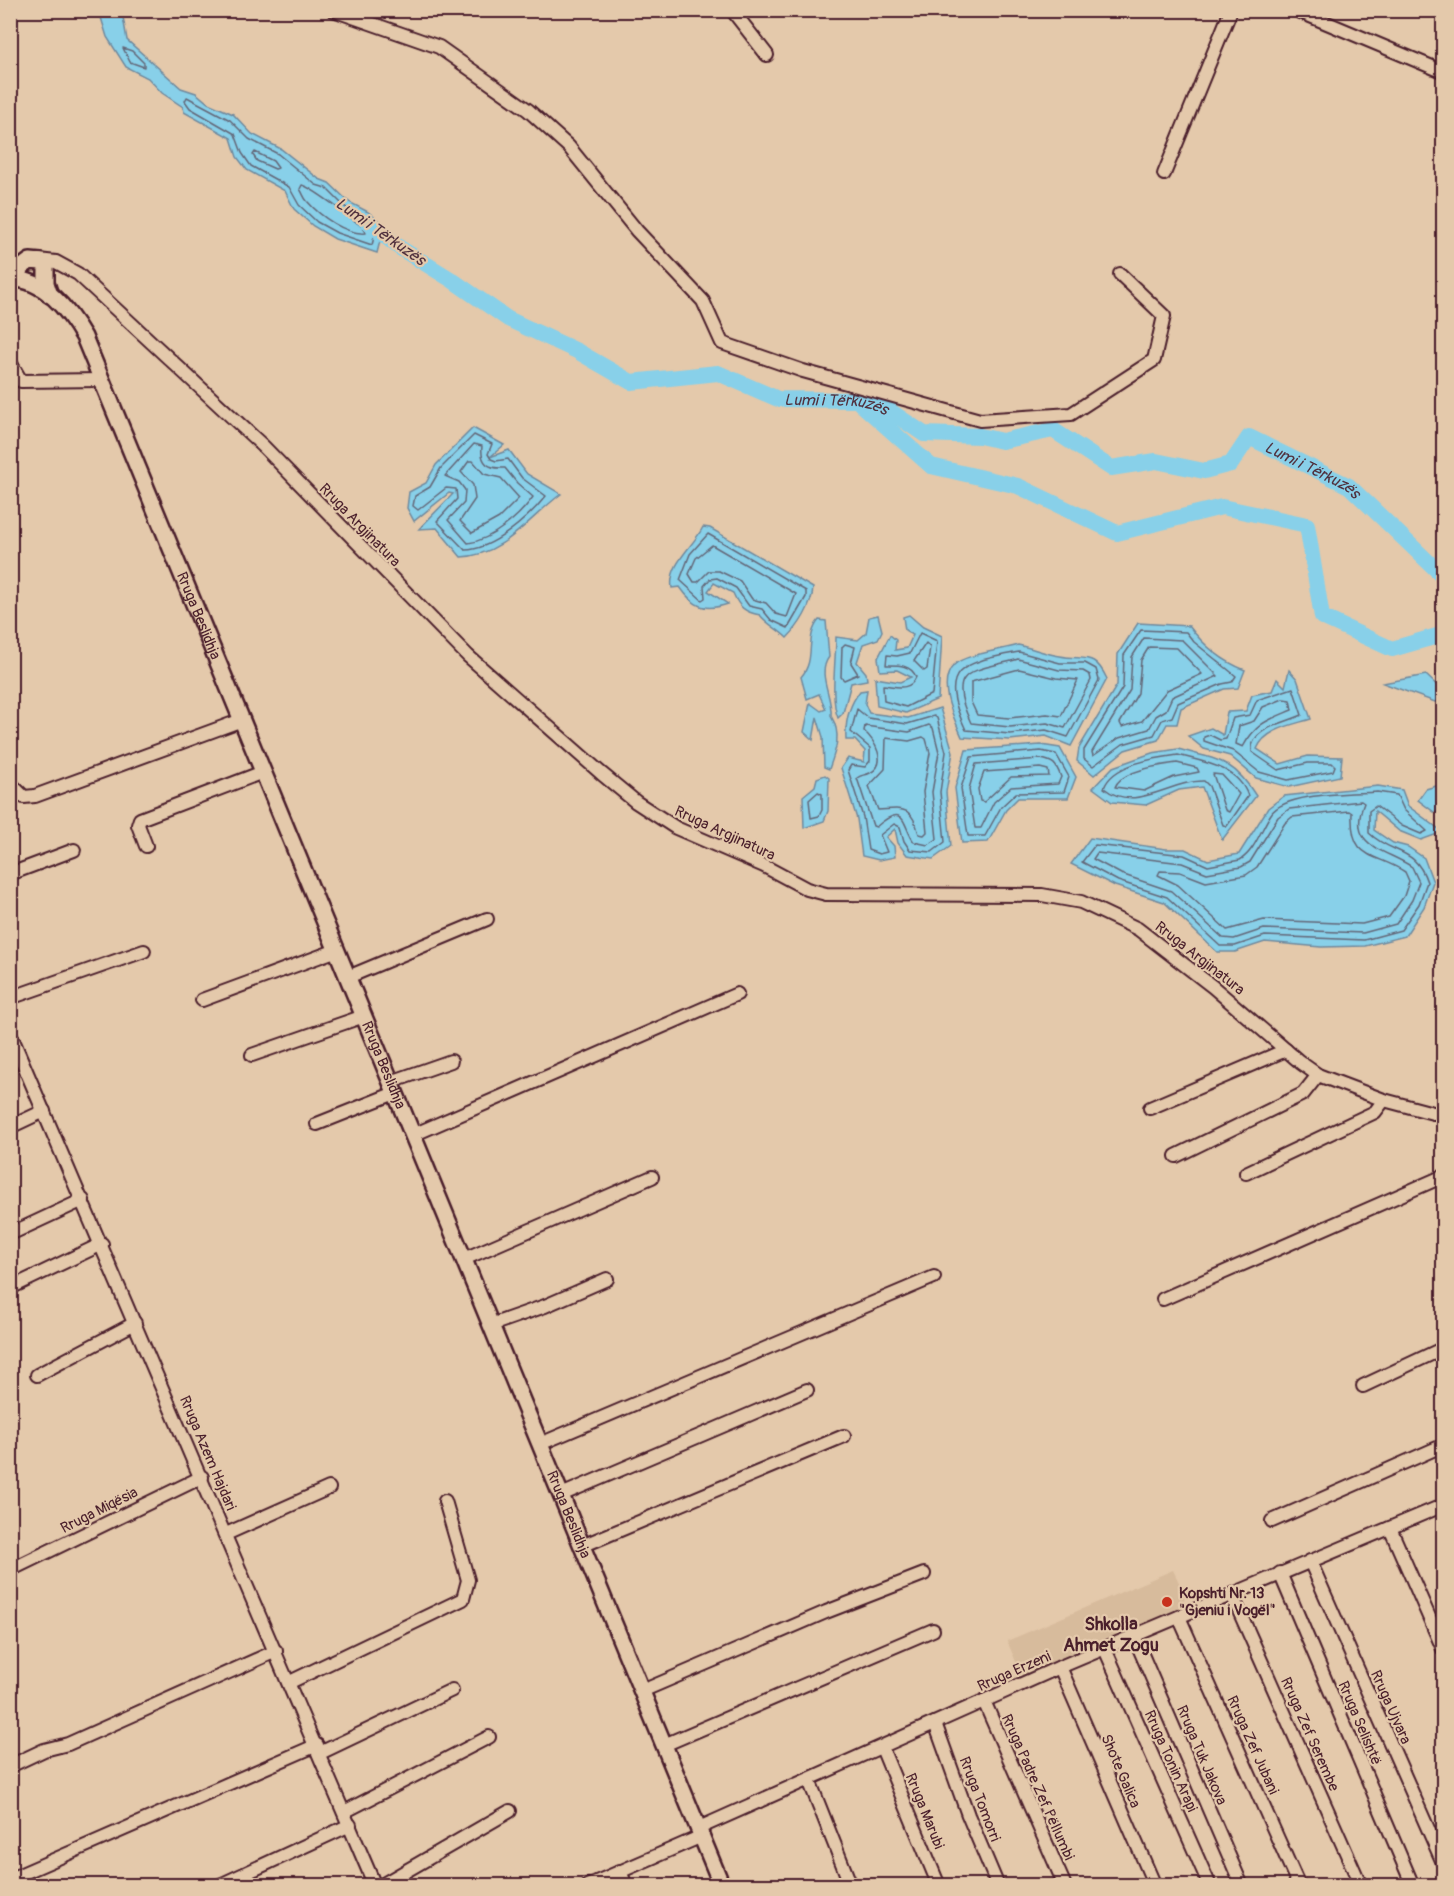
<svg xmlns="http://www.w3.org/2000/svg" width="1454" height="1896" font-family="Pangolin,sans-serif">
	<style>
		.built { fill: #d7bb9c }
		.water { fill: #88d0e9; stroke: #6f899d; stroke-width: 1.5 }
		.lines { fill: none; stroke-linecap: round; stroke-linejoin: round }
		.shore { stroke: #636677; stroke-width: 1.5 }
		.river { stroke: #88d0e9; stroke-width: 16 }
		.minor-casing { stroke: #4a1f2b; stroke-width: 16 }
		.major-casing { stroke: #4a1f2b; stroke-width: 20 }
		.minor { stroke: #e4c9ab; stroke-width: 12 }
		.major { stroke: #e4c9ab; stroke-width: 15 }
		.poi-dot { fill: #c8321e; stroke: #e4c9ab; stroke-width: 2 }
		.labels { text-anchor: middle; stroke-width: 4.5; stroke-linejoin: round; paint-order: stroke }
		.street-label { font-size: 15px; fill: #4a1f2b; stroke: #e4c9ab }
		.poi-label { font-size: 15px; font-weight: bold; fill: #4a1f2b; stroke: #e4c9ab; text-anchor: start }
		.water-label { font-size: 16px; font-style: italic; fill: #50313e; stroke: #e4c9ab }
		.quarter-label { font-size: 18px; font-weight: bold; fill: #4a1f2b; stroke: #e4c9ab }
	</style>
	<rect width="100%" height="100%" fill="#e4c9ab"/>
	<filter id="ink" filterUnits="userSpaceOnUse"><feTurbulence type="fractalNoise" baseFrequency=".0167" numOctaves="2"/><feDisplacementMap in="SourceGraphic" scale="12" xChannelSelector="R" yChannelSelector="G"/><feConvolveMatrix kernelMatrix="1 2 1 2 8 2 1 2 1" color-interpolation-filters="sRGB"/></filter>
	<g filter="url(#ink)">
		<polygon class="built" points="1173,1570 1185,1595 1182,1610 1023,1678 1007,1641"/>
		<g class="water">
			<polygon points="99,11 122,11 127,40 181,88 196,93 208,103 233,114 252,134 281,149 319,179 329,183 349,202 368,212 384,225 377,253 335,239 313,226 294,209 285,191 247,170 237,157 231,138 184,112 183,107 162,93 148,78 126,67 107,37"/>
			<path d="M473,428l31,17 -14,12 19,-7 18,24 34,20c-32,24 -58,62 -100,63l-24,-29 -18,1 34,-35 -4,-1 -35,28 -7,-13 2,-16 17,-9 10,-18z"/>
			<path d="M703,527l7,1 103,60c-1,18 -14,38 -26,50 -9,-9 -19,-13 -27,-23 -16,-3 -21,-8 -27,-22l-19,-10 -6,8 20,13c-24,8 -34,3 -48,-17l-8,1c-4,-24 22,-42 31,-61z"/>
			<path d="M878,615l4,16 -4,8 -15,5 -6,18 9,11 1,7 -16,3 -8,30 -5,5c-8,-18 -2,-60 -2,-81l22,3 8,-7 3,-16z"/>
			<polygon points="909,615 923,627 942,636 938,699 906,713 877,706 875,678 900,682 911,677 897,670 880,671 878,658 890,635 896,640 895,650 907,648 913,635 905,630 903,617"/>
			<path d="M819,620l7,1 3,36c-13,17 4,39 2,59 11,18 5,34 -2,53l-5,-2 -1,-30 -6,-20 -4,23 -9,-8 6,-29 11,8 5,-2 -7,-15 -12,5 -6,-22c16,-18 3,-39 18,-57z"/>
			<path d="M1138,623l51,3c15,20 33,35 56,44l-7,18 -14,1 -43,19 -4,16h-10l-9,16 -33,10 -31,25 -17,-14 2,-13 38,-63 1,-31z"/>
			<path d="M1018,645c14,3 28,9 42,11 25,5 34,-5 47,23l-36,67 -25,-10 -36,4 -48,-3c-8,-19 -26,-54 -8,-72 11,-11 49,-15 64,-20z"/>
			<path d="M1289,670l8,9 14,40c-19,6 -46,10 -54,30l23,15 28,-8 34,1 -2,19 -51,11 -33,-9 -26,-22 -26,-7 -16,-13 23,-8 12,7 4,-23 19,-1 6,-16 20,-4 5,-12 8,8z"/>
			<polygon points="1426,675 1443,691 1443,700 1435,702 1383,683"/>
			<path d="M867,690l-2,14 4,9 39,5 32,-10 13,44 -7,40 5,54 -18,13 -26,-4 -9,-12 -3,-14 -9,8 8,9 1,11 -16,3 -17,-4 -5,-37 -16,-51 7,-10 16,4 1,-11 -10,-11h-9c-1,-18 3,-35 14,-49z"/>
			<polygon points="1041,745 1060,748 1076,777 1068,798 1018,798 1006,810 988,842 962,843 955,788 966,750"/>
			<path d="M1178,749c40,11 55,10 78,47l-34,44 -20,-53 -23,3 -33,15 -34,-3 -19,-14 20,-21 39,-14z"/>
			<polygon points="825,775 829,778 828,811 824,821 804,828 803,796 815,786 817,778"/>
			<polygon points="1443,784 1443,813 1434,812 1418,800 1426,789"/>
			<polygon points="1378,786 1402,790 1408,806 1443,832 1421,840 1399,831 1375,811 1374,830 1393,843 1408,847 1424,858 1433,882 1424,907 1405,936 1365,946 1321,947 1265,942 1235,952 1217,952 1164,902 1115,886 1071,864 1090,838 1166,849 1185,849 1208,860 1239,854 1268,808 1284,796"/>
		</g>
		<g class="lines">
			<g class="shore">
				<polygon points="123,48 132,51 144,63 144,67 130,62"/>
				<polygon points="187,97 230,120 249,139 278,154 316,185 326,188 345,207 364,217 376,229 372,245 337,233 317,222 299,205 289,187 251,166 242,153 235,134 190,108 185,101"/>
				<polygon points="255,152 273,161 278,168 275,169 257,161 253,155"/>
				<path d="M302,185c10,3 63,41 64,48 -20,2 -46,-17 -59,-32 -3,-3 -4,-8 -7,-12z"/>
				<path d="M474,435l18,9 -4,10 3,5 5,2 12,-2 14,19 24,18c-17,21 -53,54 -81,54l-28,-29 20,-22 -1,-10 -10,-1 -28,22 -5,-4 2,-10 15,-9 11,-19z"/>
				<path d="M474,444l8,2c-2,18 7,23 23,22l12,15 16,14c-13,19 -41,43 -65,46l-20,-23 16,-17 1,-13 -6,-8 -14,-6z"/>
				<polygon points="469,461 473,461 484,474 501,478 519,498 499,518 472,533 460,521 475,499 473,485 461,472"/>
				<polygon points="708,534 806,591 806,597 788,628 771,620 762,609 749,606 736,588 717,578 710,579 704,586 705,598 702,600 680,580 690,554"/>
				<polygon points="712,545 796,594 787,617 776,614 766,603 752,599 740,581 719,571 709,571 698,582 694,582 689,574 696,558"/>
				<polygon points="1141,630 1186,632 1194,642 1236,676 1232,682 1222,684 1178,703 1172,717 1162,720 1154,735 1123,744 1093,766 1084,759 1084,750 1123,687 1124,655"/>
				<path d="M920,633l17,8 -5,53 -26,13 -22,-6 -1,-16c12,1 27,7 33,-8 -5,-13 -19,-12 -30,-12l1,-10 10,1 13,-3z"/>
				<polygon points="1144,638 1182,640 1218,676 1172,697 1166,710 1156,716 1149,729 1119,738 1093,756 1092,752 1130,690 1132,657"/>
				<polygon points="926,643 930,647 927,669 924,671 914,661"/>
				<polygon points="845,644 855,647 851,663 858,674 844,680 841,677 842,647"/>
				<polygon points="1149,647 1177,648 1202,674 1167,690 1142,721 1122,727 1120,723 1138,693 1141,660"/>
				<path d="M1019,652l41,11h25l11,6 3,11 -31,57 -22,-7 -36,4 -44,-4c-30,-63 -3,-67 53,-78z"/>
				<path d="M1018,659l41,11 24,1 7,4 1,5 -26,48 -18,-5 -37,4 -39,-4c-27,-56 3,-51 47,-64z"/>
				<polygon points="1019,669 1056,678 1078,680 1061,716 1047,714 1009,718 977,715 971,702 971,682"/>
				<path d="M1293,688l9,27c-16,8 -53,13 -50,37l26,18 30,-7h24l3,3 -2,5 -45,9 -29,-8 -26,-21 -29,-10v-4l6,-2 10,5 6,-1 7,-21 17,-3 7,-15z"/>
				<path d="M1283,699l7,1 2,10c-24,10 -36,13 -49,37l-7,-3 3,-18 15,-5 9,-14z"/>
				<polygon points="857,709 868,718 907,724 934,716 937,718 946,752 940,792 945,842 932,852 910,850 904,841 900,827 894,824 880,835 887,852 879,854 868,850 863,817 848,770 851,765 865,767 870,761 870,748 851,732"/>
				<path d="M929,725l4,3 6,24 -7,40 5,47 -9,6 -14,-3c-12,-17 -8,-41 -38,-15l-3,-1 -16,-48c5,-4 8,-2 13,-5 19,-10 4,-33 -6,-42l1,-5 44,6z"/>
				<path d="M923,737l3,2 4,14 -7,39 4,40 -3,3 -5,-1c-8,-30 -17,-25 -41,-24l-9,-24 16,-17 1,-31 23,3z"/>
				<polygon points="1041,751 1056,754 1069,777 1064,792 1016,793 1001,807 985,836 968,836 961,788 971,757"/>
				<path d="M1178,755c27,7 60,12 70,41l-21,30 -4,-1 -14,-39 -5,-5c-34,-1 -69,33 -100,7 8,-24 51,-30 74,-33z"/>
				<path d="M1040,759c14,2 16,5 21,18l-3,7 -47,3 -17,15 -13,26h-6l-6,-39 7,-25z"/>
				<path d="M1177,763l20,5 2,4 -25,5 -30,14 -29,-4c6,-16 46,-22 62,-24z"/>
				<polygon points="1040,768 1048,770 1049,776 1011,777 984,802 980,801 978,789 984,772"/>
				<polygon points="1213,774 1222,775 1239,794 1229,812 1225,810"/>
				<polygon points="818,792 822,794 822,810 819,816 811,818 809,800"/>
				<path d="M1377,792l20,3 7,15 23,21 -6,3 -19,-8 -26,-20 -7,5v22c24,23 46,13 58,49l-8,22 -18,26 -37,10 -99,-4 -30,10h-15l-53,-49 -49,-16 -36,-19 13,-17 89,10 24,11 32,-6c15,-9 21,-31 31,-46 15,-22 81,-20 106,-22z"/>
				<path d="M1361,801l3,2c-18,45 22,46 48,64l7,15 -7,18 -16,24 -33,9 -99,-4 -30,10 -11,-1 -52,-47 -50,-17 -28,-15 4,-6 85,10 25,10 34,-6 9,-5 28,-45 11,-8z"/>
				<path d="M1349,811l3,2c-2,48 22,39 53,59l4,9 -5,15 -15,21 -27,7 -98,-4 -37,10 -49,-45 -20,-10 2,-4 20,1 26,10 40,-7 11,-8 28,-44 7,-6z"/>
			</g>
			<g class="river">
				<path id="s1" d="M365,220l35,28 52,32 56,39 69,32 54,31 87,-9 60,26 79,1 17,4 16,7 34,23 56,2 22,5 51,-11 58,38 45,-7 48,10 27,-7 18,-27 100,49 95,91"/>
				<polyline points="861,404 931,466 1018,486 1117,533 1222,507 1307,525 1322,617 1392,649 1444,634"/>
			</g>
			<g class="minor-casing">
				<g id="minor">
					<polyline points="333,10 439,47 528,110 569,147 637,231 703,301 722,343 803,371 980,420 1071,414 1154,360 1164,316 1120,274"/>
					<polyline points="732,10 767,55"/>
					<polyline points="1296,10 1444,72"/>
					<polyline points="1164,174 1231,10"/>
					<polyline points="38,260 56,262 78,274 263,446 468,656 602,774 636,802 676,828 764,866 807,889 826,894 1042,895 1081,902 1138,929 1213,987 1301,1063 1318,1075 1384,1100 1433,1113 1444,1113"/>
					<polyline points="10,362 21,381 101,380"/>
					<polyline points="10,783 24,797 35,796 242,720"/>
					<polyline points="146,846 138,825 140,819 263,772"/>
					<polyline points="10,874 74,850"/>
					<polyline points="348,977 487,919"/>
					<polyline points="10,998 144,951"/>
					<polyline points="202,1000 337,950"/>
					<polyline points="10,1033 375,1886"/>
					<polyline points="252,1055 364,1016"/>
					<polyline points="391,1082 451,1061"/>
					<polyline points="1150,1108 1286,1050"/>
					<polyline points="317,1124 395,1093"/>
					<polyline points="10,1127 44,1111"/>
					<polyline points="413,1135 737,994"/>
					<polyline points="1176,1156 1303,1094 1318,1075"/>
					<polyline points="1246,1173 1375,1112 1384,1100"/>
					<polyline points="10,1234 83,1200"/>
					<polyline points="464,1259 652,1177"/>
					<polyline points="10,1288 102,1244"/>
					<polyline points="1163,1299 1444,1176"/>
					<polyline points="491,1325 545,1306 607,1279"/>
					<polyline points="37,1375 135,1323"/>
					<polyline points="1363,1386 1444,1348"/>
					<polyline points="540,1444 934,1277"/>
					<polyline points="561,1495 807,1390"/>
					<polyline points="1272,1521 1444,1445"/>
					<polyline points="1390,1528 1444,1651"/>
					<polyline points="226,1534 329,1488"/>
					<polyline points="582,1546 844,1436"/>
					<polyline points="1310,1561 1444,1865"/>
					<polyline points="10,1570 202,1477"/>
					<polyline points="1280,1573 1413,1886"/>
					<polyline points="1232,1595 1361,1886"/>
					<polyline points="1179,1617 1299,1886"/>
					<polyline points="1134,1636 1242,1886"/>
					<polyline points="1105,1649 1210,1886"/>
					<polyline points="1060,1667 1155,1886"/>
					<polyline points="290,1682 463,1599 468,1580 445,1501"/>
					<polyline points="642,1691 826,1612 924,1574"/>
					<polyline points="984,1701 1065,1886"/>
					<polyline points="935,1723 968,1815 998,1886"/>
					<polyline points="664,1745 933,1630"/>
					<polyline points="882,1748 939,1886"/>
					<polyline points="320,1753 452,1690"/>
					<polyline points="10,1766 44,1750 68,1744 276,1651"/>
					<polyline points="809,1780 851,1886"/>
					<polyline points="344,1812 489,1737"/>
					<polyline points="699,1828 1060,1667 1444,1505"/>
					<polyline points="620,1871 626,1886"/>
					<polyline points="10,1879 317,1745"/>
					<polyline points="218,1886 350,1825"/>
					<polyline points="380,1886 510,1811"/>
					<polyline points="587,1886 702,1836"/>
				</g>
			</g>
			<g class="major-casing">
				<g id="major">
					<polyline points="10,276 30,261 41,262 46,267 46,283 50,295"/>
					<path id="s2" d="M10,279c33,-2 59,32 74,58l638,1549"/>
				</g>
			</g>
			<use href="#minor" class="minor"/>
			<use href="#major" class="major"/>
		</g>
	</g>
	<circle class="poi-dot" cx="1167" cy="1602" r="6"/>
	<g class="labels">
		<g class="street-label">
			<text transform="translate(360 525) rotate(46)" y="5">Rruga Argjinatura</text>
			<text dy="5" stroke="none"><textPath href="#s2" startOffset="400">Rruga Beslidhja</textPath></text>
			<text transform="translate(725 833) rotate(25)" y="5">Rruga Argjinatura</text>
			<text transform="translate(1200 958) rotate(38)" y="5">Rruga Argjinatura</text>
			<text dy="5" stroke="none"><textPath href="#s2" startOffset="886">Rruga Beslidhja</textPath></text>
			<text transform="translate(208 1453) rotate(67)" y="5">Rruga Azem Hajdari</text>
			<text transform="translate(99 1510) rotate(-27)" y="5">Rruga Miqësia</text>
			<text dy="5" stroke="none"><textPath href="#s2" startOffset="1372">Rruga Beslidhja</textPath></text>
			<text transform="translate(1014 1671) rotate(-24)" y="5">Rruga Erzeni</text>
			<text transform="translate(1391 1707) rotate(66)" y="5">Rruga Ujvara</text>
			<text transform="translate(1360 1723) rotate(67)" y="5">Rruga Selishtë</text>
			<text transform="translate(1310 1734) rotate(66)" y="5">Rruga Zef Serembe</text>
			<text transform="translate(1253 1745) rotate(66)" y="5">Rruga Zef Jubani</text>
			<text transform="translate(1202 1755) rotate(67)" y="5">Rruga Tuk Jakova</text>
			<text transform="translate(1171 1761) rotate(66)" y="5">Rruga Tonin Arapi</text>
			<text transform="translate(1121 1771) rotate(67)" y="5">Shote Galica</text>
			<text transform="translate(1038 1787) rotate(66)" y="5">Rruga Padre Zef Pëllumbi</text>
			<text transform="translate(980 1799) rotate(69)" y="5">Rruga Tomorri</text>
			<text transform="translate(925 1811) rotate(68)" y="5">Rruga Marubi</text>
		</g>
		<g class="poi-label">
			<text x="1179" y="1598">Kopshti Nr. 13<tspan x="1179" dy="17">"Gjeniu i Vogël"</tspan></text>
		</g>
		<g class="water-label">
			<text transform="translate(381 231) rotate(35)" y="6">Lumi i Tërkuzës</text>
			<text dy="6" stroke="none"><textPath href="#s1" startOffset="524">Lumi i Tërkuzës</textPath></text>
			<text dy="6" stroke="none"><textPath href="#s1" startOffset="1047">Lumi i Tërkuzës</textPath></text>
		</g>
		<g class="quarter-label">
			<text x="1111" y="1630">Shkolla<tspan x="1111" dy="21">Ahmet Zogu</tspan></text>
		</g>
	</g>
	<rect width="1454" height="1896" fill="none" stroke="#e4c9ab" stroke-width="36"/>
	<rect x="18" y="18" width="1418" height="1860" fill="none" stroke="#4a1f2b" stroke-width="2" filter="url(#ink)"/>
</svg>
